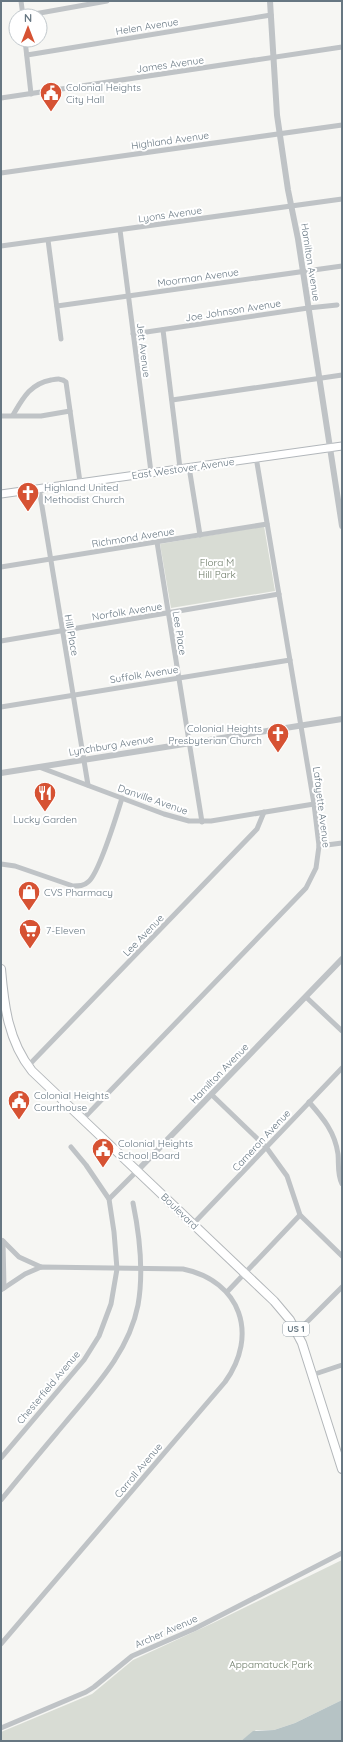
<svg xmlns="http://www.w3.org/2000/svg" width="343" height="1742" font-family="Quicksand,sans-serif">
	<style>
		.green { fill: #d8dcd4 }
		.water { fill: #b6c3c5 }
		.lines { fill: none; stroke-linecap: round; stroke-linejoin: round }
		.secondary-casing { stroke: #b2b7bb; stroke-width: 9 }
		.primary-casing { stroke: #b3b7ba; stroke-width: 10 }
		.minor { stroke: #bfc3c6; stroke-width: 5 }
		.tertiary { stroke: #bfc3c6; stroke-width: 6 }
		.secondary { stroke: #fff; stroke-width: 7 }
		.primary { stroke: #fff; stroke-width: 8 }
		.labels { text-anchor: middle; stroke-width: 4; stroke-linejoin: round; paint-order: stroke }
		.shield { fill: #fff; stroke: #95a0a8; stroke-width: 1 }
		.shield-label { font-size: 9px; font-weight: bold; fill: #677782 }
		.street-label { font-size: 10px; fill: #677782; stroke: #fff }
		.poi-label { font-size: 10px; fill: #677782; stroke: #fff; text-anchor: start }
		.park-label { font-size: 10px; fill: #6a7965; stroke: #fff }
	</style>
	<rect width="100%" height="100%" fill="#f6f6f3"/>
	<g class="green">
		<polygon points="264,526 275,591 171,608 160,544"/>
		<polygon points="342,1560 342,1700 295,1723 274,1730 256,1730 241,1741 1,1741 1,1732 92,1694 133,1660 213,1623"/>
	</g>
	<polygon class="water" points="342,1700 342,1741 241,1741 253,1731 274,1730 295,1723"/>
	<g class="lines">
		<g class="secondary-casing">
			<polyline id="secondary" points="1,494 342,446"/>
		</g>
		<g class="primary-casing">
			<path id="primary" d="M1,969c3,36 7,72 31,102l242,230 16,19 12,23 40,126"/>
		</g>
		<g class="minor">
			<polyline points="21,1 23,16"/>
			<polyline points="23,16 107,1"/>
			<polyline points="25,40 31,94"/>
			<polyline points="27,55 271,15"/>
			<polyline points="1,98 342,47"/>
			<polyline points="1,173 342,125"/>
			<polyline points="120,230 151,472"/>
			<polyline points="48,240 61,339"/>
			<polyline points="1,246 342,199"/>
			<polyline points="57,306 342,266"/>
			<polyline points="163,330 180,468"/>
			<polyline points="133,334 308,308 337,305"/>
			<polyline points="172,400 342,375"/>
			<path d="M13,415c10,-17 17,-31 38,-35 6,-1 11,-2 15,2l14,100"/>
			<polyline points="1,416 41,416 70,411"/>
			<polyline points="189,467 200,535"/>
			<polyline points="39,488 88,785"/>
			<polyline points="157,542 202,822"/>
			<polyline points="1,567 267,524"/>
			<polyline points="1,641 279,594"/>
			<polyline points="1,707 290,660"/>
			<polyline points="39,767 164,814 189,821 211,821 314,804"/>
			<polyline points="319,846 342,843"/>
			<path d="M1,864l14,2 58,20c6,0 11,0 15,-4 11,-8 29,-68 34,-84"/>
			<polyline points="306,997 342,1031"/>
			<polyline points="28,1066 257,829 264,812"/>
			<polyline points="212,1095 266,1147 287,1176 300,1215 342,1256"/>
			<path d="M309,1102c14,16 26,30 29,52 1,10 -1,20 4,30"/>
			<polyline points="84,1118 306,888 316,868 319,846 314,804 256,457"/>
			<polyline points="109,1199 138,1170"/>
			<polyline points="193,1224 342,1068"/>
			<polyline points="1,1240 3,1241 4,1288 1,1290"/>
			<polyline points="3,1241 19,1257 41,1267"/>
			<polyline points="227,1292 300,1215"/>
			<polyline points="297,1332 342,1287"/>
			<polyline points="312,1375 342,1365"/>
			<polyline points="1,1458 84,1360 99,1336 111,1304 117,1269 114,1232 109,1199 86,1165 71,1147"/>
			<path d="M1,1500c21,-26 43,-52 64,-77 29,-35 64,-71 73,-118 6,-34 2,-68 -5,-102"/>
			<path d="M1,1644l224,-262c34,-47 16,-101 -42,-113l-142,-2 -16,7 -21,14"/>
			<polyline points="1,1728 86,1692 94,1687 132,1656 194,1629 342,1553"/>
		</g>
		<g class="tertiary">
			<polyline points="270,1 277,115 288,190 298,239 342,526"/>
			<polyline points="1,773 342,719"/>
			<polyline points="138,1170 342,959"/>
		</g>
		<use href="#secondary" class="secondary"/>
		<use href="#primary" class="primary"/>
	</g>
	<defs>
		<g id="civic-pin" transform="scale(1.15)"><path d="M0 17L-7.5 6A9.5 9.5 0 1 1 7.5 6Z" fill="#d65233" stroke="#fff"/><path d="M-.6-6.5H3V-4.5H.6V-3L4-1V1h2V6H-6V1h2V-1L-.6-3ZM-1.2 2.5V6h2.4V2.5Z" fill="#fff"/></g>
		<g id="church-pin" transform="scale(1.15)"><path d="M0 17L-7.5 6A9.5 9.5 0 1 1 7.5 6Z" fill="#d65233" stroke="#fff"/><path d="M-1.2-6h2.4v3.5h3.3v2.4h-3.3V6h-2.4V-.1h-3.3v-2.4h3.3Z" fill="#fff"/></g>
		<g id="restaurant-pin" transform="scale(1.15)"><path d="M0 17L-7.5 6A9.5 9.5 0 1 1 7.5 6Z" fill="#d65233" stroke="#fff"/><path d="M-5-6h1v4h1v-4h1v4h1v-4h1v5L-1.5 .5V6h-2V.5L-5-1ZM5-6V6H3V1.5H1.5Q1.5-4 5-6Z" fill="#fff"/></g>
		<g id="shop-pin" transform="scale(1.15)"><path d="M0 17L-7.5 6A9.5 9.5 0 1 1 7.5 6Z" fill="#d65233" stroke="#fff"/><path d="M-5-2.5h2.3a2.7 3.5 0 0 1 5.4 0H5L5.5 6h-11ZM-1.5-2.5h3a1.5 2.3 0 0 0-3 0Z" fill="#fff"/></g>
		<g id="supermarket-pin" transform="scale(1.15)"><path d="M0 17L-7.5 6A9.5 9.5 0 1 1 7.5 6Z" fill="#d65233" stroke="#fff"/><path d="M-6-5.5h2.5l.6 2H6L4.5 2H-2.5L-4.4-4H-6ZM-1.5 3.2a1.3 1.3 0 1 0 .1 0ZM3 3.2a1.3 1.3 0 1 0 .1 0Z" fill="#fff"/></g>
	</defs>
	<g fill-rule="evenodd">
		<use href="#civic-pin" x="51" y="93"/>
		<use href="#church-pin" x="28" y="493"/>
		<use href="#church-pin" x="278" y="734"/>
		<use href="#restaurant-pin" x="45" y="793"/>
		<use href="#shop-pin" x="29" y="892"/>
		<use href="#supermarket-pin" x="30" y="930"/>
		<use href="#civic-pin" x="19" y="1101"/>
		<use href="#civic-pin" x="103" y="1149"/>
	</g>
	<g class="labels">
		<rect class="shield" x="283" y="1322" width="26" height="14" rx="3"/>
		<g class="shield-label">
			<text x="296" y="1332">US 1</text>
		</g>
		<g class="street-label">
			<text transform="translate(147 26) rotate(-9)" y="4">Helen Avenue</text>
			<text transform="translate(170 64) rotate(-8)" y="4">James Avenue</text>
			<text transform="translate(170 140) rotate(-8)" y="4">Highland Avenue</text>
			<text transform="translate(170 214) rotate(-8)" y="4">Lyons Avenue</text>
			<text transform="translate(311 262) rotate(81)" y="4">Hamilton Avenue</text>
			<text transform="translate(198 277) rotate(-8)" y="4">Moorman Avenue</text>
			<text transform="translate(233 310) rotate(-9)" y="4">Joe Johnson Avenue</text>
			<text transform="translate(144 350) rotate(83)" y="4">Jett Avenue</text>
			<text transform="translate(183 468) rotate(-8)" y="4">East Westover Avenue</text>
			<text transform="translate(133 537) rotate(-9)" y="4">Richmond Avenue</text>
			<text transform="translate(127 611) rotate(-9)" y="4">Norfolk Avenue</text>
			<text transform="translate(180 633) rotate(81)" y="4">Lee Place</text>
			<text transform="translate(72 635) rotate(80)" y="4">Hill Place</text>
			<text transform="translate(144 674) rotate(-9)" y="4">Suffolk Avenue</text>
			<text transform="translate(111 745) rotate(-9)" y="4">Lynchburg Avenue</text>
			<text transform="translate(153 799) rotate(19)" y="4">Danville Avenue</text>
			<text transform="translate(322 807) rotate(83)" y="4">Lafayette Avenue</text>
			<text transform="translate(143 935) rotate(-46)" y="4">Lee Avenue</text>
			<text transform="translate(219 1073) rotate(-46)" y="4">Hamilton Avenue</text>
			<text transform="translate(261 1140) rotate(-47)" y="4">Cameron Avenue</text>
			<text transform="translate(180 1211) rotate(44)" y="4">Boulevard</text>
			<text transform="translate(48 1387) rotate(-50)" y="4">Chesterfield Avenue</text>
			<text transform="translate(138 1470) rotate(-50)" y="4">Carroll Avenue</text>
			<text transform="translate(166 1631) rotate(-24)" y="4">Archer Avenue</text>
		</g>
		<g class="poi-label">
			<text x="66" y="91">Colonial Heights<tspan x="66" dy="12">City Hall</tspan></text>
			<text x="44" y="491">Highland United<tspan x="44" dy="12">Methodist Church</tspan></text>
			<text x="262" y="732" text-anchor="end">Colonial Heights<tspan x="262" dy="12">Presbyterian Church</tspan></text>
			<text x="45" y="823" text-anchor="middle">Lucky Garden</text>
			<text x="44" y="896">CVS Pharmacy</text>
			<text x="46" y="934">7-Eleven</text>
			<text x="34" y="1099">Colonial Heights<tspan x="34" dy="12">Courthouse</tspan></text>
			<text x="118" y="1147">Colonial Heights<tspan x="118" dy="12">School Board</tspan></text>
		</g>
		<g class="park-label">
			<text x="217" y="566">Flora M<tspan x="217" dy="12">Hill Park</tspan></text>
			<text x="271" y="1668">Appamatuck Park</text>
		</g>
	</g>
	<rect width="343" height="1742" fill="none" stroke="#677782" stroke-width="4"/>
	<g transform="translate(28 28)"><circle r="19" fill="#ffffff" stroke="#c2c9cd"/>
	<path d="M0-3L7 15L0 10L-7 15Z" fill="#d65233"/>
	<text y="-6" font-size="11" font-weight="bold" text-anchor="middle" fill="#677782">N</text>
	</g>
</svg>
